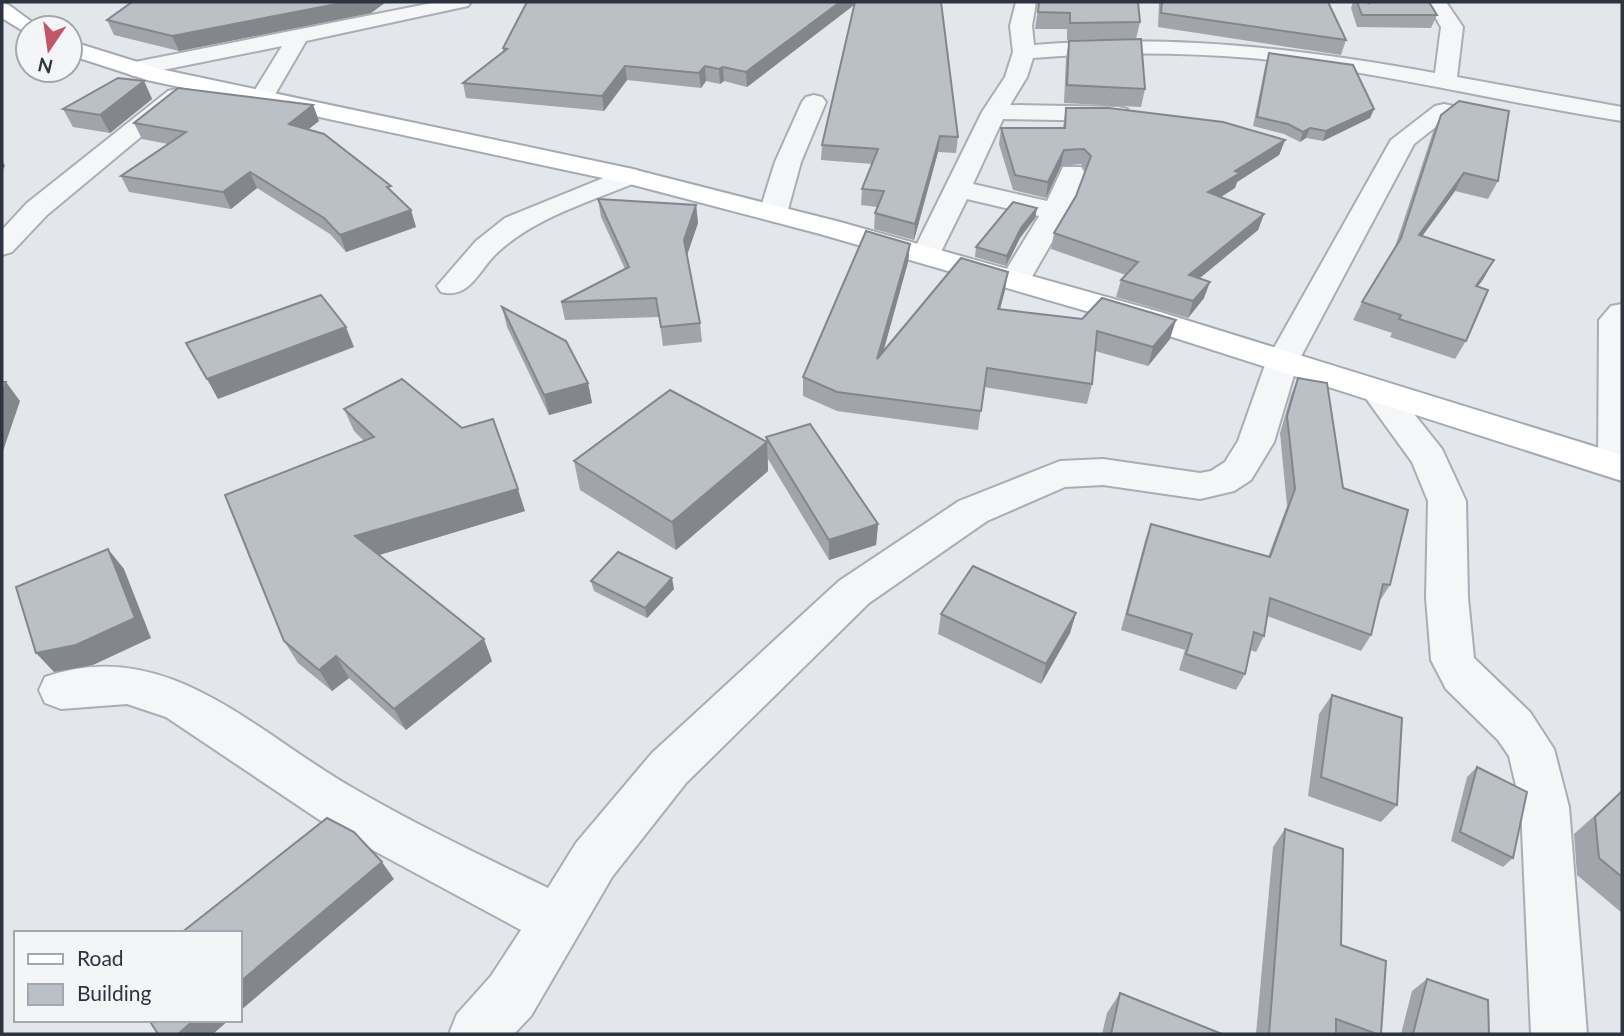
<svg xmlns="http://www.w3.org/2000/svg" width="1624" height="1036" font-family="Lato,sans-serif">
	<style>
		.lines { fill: none; stroke-linecap: round; stroke-linejoin: round }
		.minor-casing { stroke: #a9adb4; stroke-width: 4 }
		.major-casing { stroke: #a4aab4; stroke-width: 4 }
		.minor { fill: #f5f6f8; fill-rule: evenodd }
		.major { fill: #fff; fill-rule: evenodd }
		.wall { fill: #a1a4aa }
		.shaded-wall { fill: #83868b }
		.building { fill: #bbbfc6; stroke: #83868b; stroke-width: 2 }
	</style>
	<rect width="100%" height="100%" fill="#e3e6ea"/>
	<g class="lines">
		<g class="minor-casing">
			<g id="minor">
				<polygon points="437,2 471,2 468,6 306,41 270,103 254,103 250,98 282,46 133,76 122,69 125,64"/>
				<path d="M1016,2h20l-4,24 2,19c138,-11 265,3 401,28l6,-46 -15,-25h20l17,25 -6,50 165,30v14c-124,-19 -246,-51 -371,-63 -73,-6 -145,-6 -218,0l-6,19 -17,28 108,2 9,2 3,5 -3,5 -9,2 -115,-2 -30,65 74,17 16,-34h18l4,6 -15,38 -40,69 -4,6 -11,3 -11,-3 -4,-6 39,-64 -72,-17 -30,61 -10,3 -10,-3 -5,-6 70,-142 23,-35 8,-25 -3,-26z"/>
				<polygon points="176,89 184,91 188,96 184,101 47,215 12,252 2,255 2,230 27,203 168,91"/>
				<polygon points="814,95 822,97 826,102 801,162 787,213 783,219 763,219 759,213 775,162 802,102 806,97"/>
				<path d="M1444,104l9,2 3,5 -42,33 -116,218 -24,80 -23,38 -17,11 -34,8 -97,-14 -38,2 -78,34 -118,82 -183,180 -74,94 -81,139 -17,18h-65l8,-20 34,-38 30,-46 -191,-103 -164,-110 -39,-13 -66,5 -16,-6 -6,-13 6,-13c122,-43 211,56 308,111 63,37 129,68 195,100l28,-45 76,-90 187,-172 120,-80 101,-40 43,-2 97,14 11,-2 14,-9 13,-21 28,-79 125,-222 44,-34z"/>
				<path d="M628,168l9,2 4,6 -4,6c-47,20 -101,35 -139,70 -19,17 -28,48 -57,40l-4,-6 39,-45 29,-23z"/>
				<polygon points="1622,304 1622,477 1603,475 1598,466 1599,320 1611,306"/>
				<polygon points="1379,382 1391,385 1442,449 1466,501 1468,598 1474,658 1530,712 1554,749 1569,807 1587,1034 1531,1034 1521,807 1509,756 1498,740 1446,689 1431,660 1426,598 1428,501 1412,462 1362,393 1367,385"/>
			</g>
		</g>
		<g class="major-casing">
			<g id="major">
				<polygon points="2,3 9,5 40,28 28,28 28,34 2,18"/>
				<polygon points="70,41 160,69 628,168 840,222 1160,312 1622,455 1622,481 1138,326 820,234 626,183 147,80 70,55"/>
			</g>
		</g>
		<use href="#minor" class="minor"/>
		<use href="#major" class="major"/>
	</g>
	<g class="wall">
		<polygon points="132,2 386,2 371,13 179,51 114,35 107,20"/>
		<polygon points="527,2 941,2 958,137 956,153 938,152 914,240 874,229 875,213 877,207 861,205 862,189 872,164 821,160 822,145 855,4 747,87 724,81 720,84 706,81 701,88 627,80 604,111 466,98 463,83 503,52 503,48"/>
		<polygon points="1039,2 1140,22 1136,39 1067,40 1067,29 1035,29"/>
		<polygon points="1159,2 1328,2 1346,40 1341,55 1158,27"/>
		<polygon points="1353,2 1367,2 1437,15 1431,28 1357,27 1351,8"/>
		<polygon points="1069,41 1145,89 1141,107 1064,103 1066,58"/>
		<polygon points="1269,53 1374,109 1370,118 1323,141 1306,138 1300,142 1284,134 1253,126 1266,62"/>
		<polygon points="144,81 152,99 110,133 73,127 63,109"/>
		<polygon points="313,105 319,121 308,129 393,193 416,227 346,252 330,234 257,188 231,209 129,192 121,176 168,144 142,139 134,123"/>
		<polygon points="1066,108 1285,140 1279,155 1237,182 1235,188 1221,197 1264,214 1258,230 1200,278 1204,298 1188,318 1116,297 1121,280 1126,275 1051,249 1054,233 1076,196 1085,170 1081,164 1061,166 1046,198 1013,190 999,144 1001,128 1063,128"/>
		<polygon points="1441,115 1498,181 1488,199 1455,191 1422,236 1484,278 1478,286 1466,341 1455,359 1390,337 1392,333 1353,320 1362,302 1395,247 1433,132"/>
		<polygon points="598,199 696,205 698,223 687,255 700,323 702,342 663,346 659,317 565,320 561,302 625,269 601,217"/>
		<polygon points="1037,208 1035,218 1020,238 1006,266 975,257 976,247"/>
		<polygon points="910,244 908,262 883,352 1005,290 1000,309 1170,339 1148,366 1095,351 1092,384 1087,404 984,387 978,430 837,411 803,396 803,377"/>
		<polygon points="502,307 588,383 592,403 549,415 507,327"/>
		<polygon points="1298,378 1343,488 1390,585 1379,602 1371,635 1361,651 1267,616 1264,636 1256,652 1250,650 1245,674 1236,690 1179,670 1185,650 1121,630 1145,541 1151,524 1268,557 1287,506 1280,433 1291,395"/>
		<polygon points="344,409 525,511 379,555 492,661 406,730 349,678 332,691 298,663 284,641 364,441 354,431"/>
		<polygon points="766,437 878,524 876,545 829,560 768,459 768,471 676,550 580,490 574,461 766,441"/>
		<polygon points="591,581 674,589 647,618 594,591"/>
		<polygon points="1076,613 1070,633 1041,684 938,634 941,614"/>
		<polygon points="1332,695 1397,805 1381,822 1308,796 1319,714"/>
		<polygon points="1477,767 1513,858 1503,867 1451,841 1467,777"/>
		<polygon points="1622,791 1622,913 1577,875 1574,834"/>
		<polygon points="1285,829 1341,945 1381,1034 1256,1034 1273,847"/>
		<polygon points="1427,979 1489,1034 1401,1034 1412,991"/>
		<polygon points="1120,993 1222,1034 1102,1034 1107,1013"/>
	</g>
	<g class="shaded-wall">
		<polygon points="347,2 386,2 371,13 179,51 172,36"/>
		<polygon points="840,2 858,2 747,87 746,72"/>
		<polygon points="625,66 627,80 604,111 602,96"/>
		<polygon points="705,66 706,81 701,88 699,73"/>
		<polygon points="723,67 724,81 720,84 719,69"/>
		<polygon points="144,81 152,99 110,133 100,115"/>
		<polygon points="313,105 319,121 295,140 289,124"/>
		<polygon points="1374,109 1370,118 1323,141 1326,131"/>
		<polygon points="1310,128 1306,138 1300,142 1303,132"/>
		<polygon points="940,136 938,152 914,240 915,224"/>
		<polygon points="1285,140 1279,155 1237,182 1235,188 1203,208 1208,192 1235,171"/>
		<polygon points="1064,150 1061,166 1046,198 1048,182"/>
		<polygon points="2,160 5,166 2,171"/>
		<polygon points="250,172 257,188 231,209 223,192"/>
		<polygon points="1464,173 1455,191 1410,253 1419,235"/>
		<polygon points="696,205 698,223 686,258 684,240"/>
		<polygon points="1037,208 1035,218 1020,238 1006,266 1007,256 1021,228"/>
		<polygon points="411,210 416,227 346,252 340,235"/>
		<polygon points="1264,214 1258,230 1184,291 1189,275"/>
		<polygon points="910,244 908,262 876,378 877,359"/>
		<polygon points="1494,260 1484,278 1465,304 1476,286"/>
		<polygon points="1008,272 1005,290 995,328 998,309"/>
		<polygon points="1210,282 1204,298 1188,318 1193,301"/>
		<polygon points="1176,320 1170,339 1148,366 1153,347"/>
		<polygon points="346,327 354,347 218,399 207,379"/>
		<polygon points="6,382 20,401 2,454 2,393"/>
		<polygon points="588,383 592,403 549,415 544,395"/>
		<polygon points="767,442 768,471 676,550 672,522"/>
		<polygon points="518,489 525,511 366,559 355,536"/>
		<polygon points="878,524 876,545 829,560 829,540"/>
		<polygon points="108,549 124,569 151,638 93,665 54,672 36,653"/>
		<polygon points="672,578 674,589 647,618 645,608"/>
		<polygon points="1076,613 1070,633 1041,684 1046,664"/>
		<polygon points="484,639 492,661 406,730 394,709"/>
		<polygon points="336,656 349,678 332,691 319,670"/>
		<polygon points="382,862 394,879 240,1011 240,982"/>
		<polygon points="194,1020 229,1020 213,1034 178,1034"/>
	</g>
	<g class="building">
		<polygon points="132,2 347,2 172,36 107,20"/>
		<polygon points="527,2 840,2 746,72 723,67 719,69 705,66 699,73 625,66 602,96 463,83 507,49 503,48"/>
		<polygon points="855,2 941,2 958,137 940,136 915,224 875,213 884,191 862,189 878,149 822,145"/>
		<polygon points="1039,2 1138,2 1140,22 1070,23 1070,13 1038,12"/>
		<polygon points="1162,2 1328,2 1346,40 1161,13"/>
		<polygon points="1357,2 1367,2 1369,3 1370,2 1429,2 1437,15 1362,15"/>
		<polygon points="1141,39 1145,89 1067,85 1069,41"/>
		<polygon points="1269,53 1353,65 1374,109 1326,131 1310,128 1303,132 1288,124 1257,117"/>
		<polygon points="118,78 144,81 100,115 63,109"/>
		<polygon points="178,88 313,105 289,124 324,134 391,186 387,187 411,210 340,235 324,218 250,172 223,192 121,176 186,132 134,123"/>
		<polygon points="1459,101 1509,111 1498,181 1464,173 1419,235 1494,260 1476,286 1488,290 1466,341 1399,319 1401,315 1362,302 1401,238 1441,115"/>
		<polygon points="1066,108 1109,108 1223,122 1285,140 1235,171 1240,173 1208,192 1264,214 1189,275 1210,282 1193,301 1121,280 1138,262 1054,233 1076,196 1091,156 1084,149 1064,150 1048,182 1015,175 1001,128 1065,128"/>
		<polygon points="598,199 696,205 684,240 700,323 661,327 656,298 561,302 629,267"/>
		<polygon points="1013,202 1037,208 1021,228 1007,256 976,247"/>
		<polygon points="866,231 910,244 877,359 961,258 1008,272 998,309 1082,319 1102,298 1176,320 1153,347 1097,331 1092,384 987,368 981,411 837,392 803,377"/>
		<polygon points="321,295 346,327 207,379 186,343"/>
		<polygon points="502,307 566,341 588,383 544,395"/>
		<polygon points="1298,378 1327,383 1343,488 1408,510 1390,585 1383,584 1371,635 1270,598 1264,636 1254,632 1245,674 1186,654 1192,634 1127,614 1151,524 1270,557 1295,489 1287,416"/>
		<polygon points="402,379 462,428 493,419 518,489 355,536 484,639 394,709 336,656 319,670 284,641 225,495 374,437 344,409"/>
		<polygon points="2,382 6,382 2,393"/>
		<polygon points="670,390 767,442 672,522 574,461"/>
		<polygon points="810,424 878,524 829,540 766,437"/>
		<polygon points="108,549 135,618 76,645 36,653 16,587"/>
		<polygon points="618,552 672,578 645,608 591,581"/>
		<polygon points="973,566 1076,613 1046,664 941,614"/>
		<polygon points="1332,695 1402,718 1397,805 1321,777"/>
		<polygon points="1477,767 1527,792 1513,858 1460,832"/>
		<polygon points="1622,791 1622,877 1599,858 1595,817"/>
		<polygon points="327,818 354,832 382,862 240,982 240,933 181,933"/>
		<polygon points="1285,829 1343,849 1341,945 1386,961 1381,1034 1377,1034 1336,1019 1336,1034 1269,1034"/>
		<polygon points="1427,979 1488,1000 1489,1034 1413,1034"/>
		<polygon points="1120,993 1222,1034 1111,1034"/>
		<polygon points="149,1020 194,1020 178,1034 158,1034"/>
	</g>
	<rect width="1624" height="1036" fill="none" stroke="#2d3440" stroke-width="7"/>
	<rect x="14" y="931" width="228" height="91" fill="#f3f5f7" stroke="#a4a8ae" stroke-width="2"/>
	<rect x="28" y="954" width="35" height="10" fill="#ffffff" stroke="#a4a8ae" stroke-width="2"/>
	<text x="77" y="966" font-size="21" fill="#2d3440">Road</text>
	<rect x="28" y="984" width="35" height="21" fill="#bbbfc6" stroke="#a4a8ae" stroke-width="2"/>
	<text x="77" y="1001" font-size="21" fill="#2d3440">Building</text>
	<g transform="translate(49 49) rotate(193)"><circle r="33" fill="#f3f5f7" stroke="#a4a8ae" stroke-width="2"/>
	<path d="M0-5L12 26L0 18L-12 26Z" fill="#c05667"/>
	<text y="-10" font-size="19" font-weight="bold" text-anchor="middle" fill="#2d3440">N</text>
	</g>
</svg>
